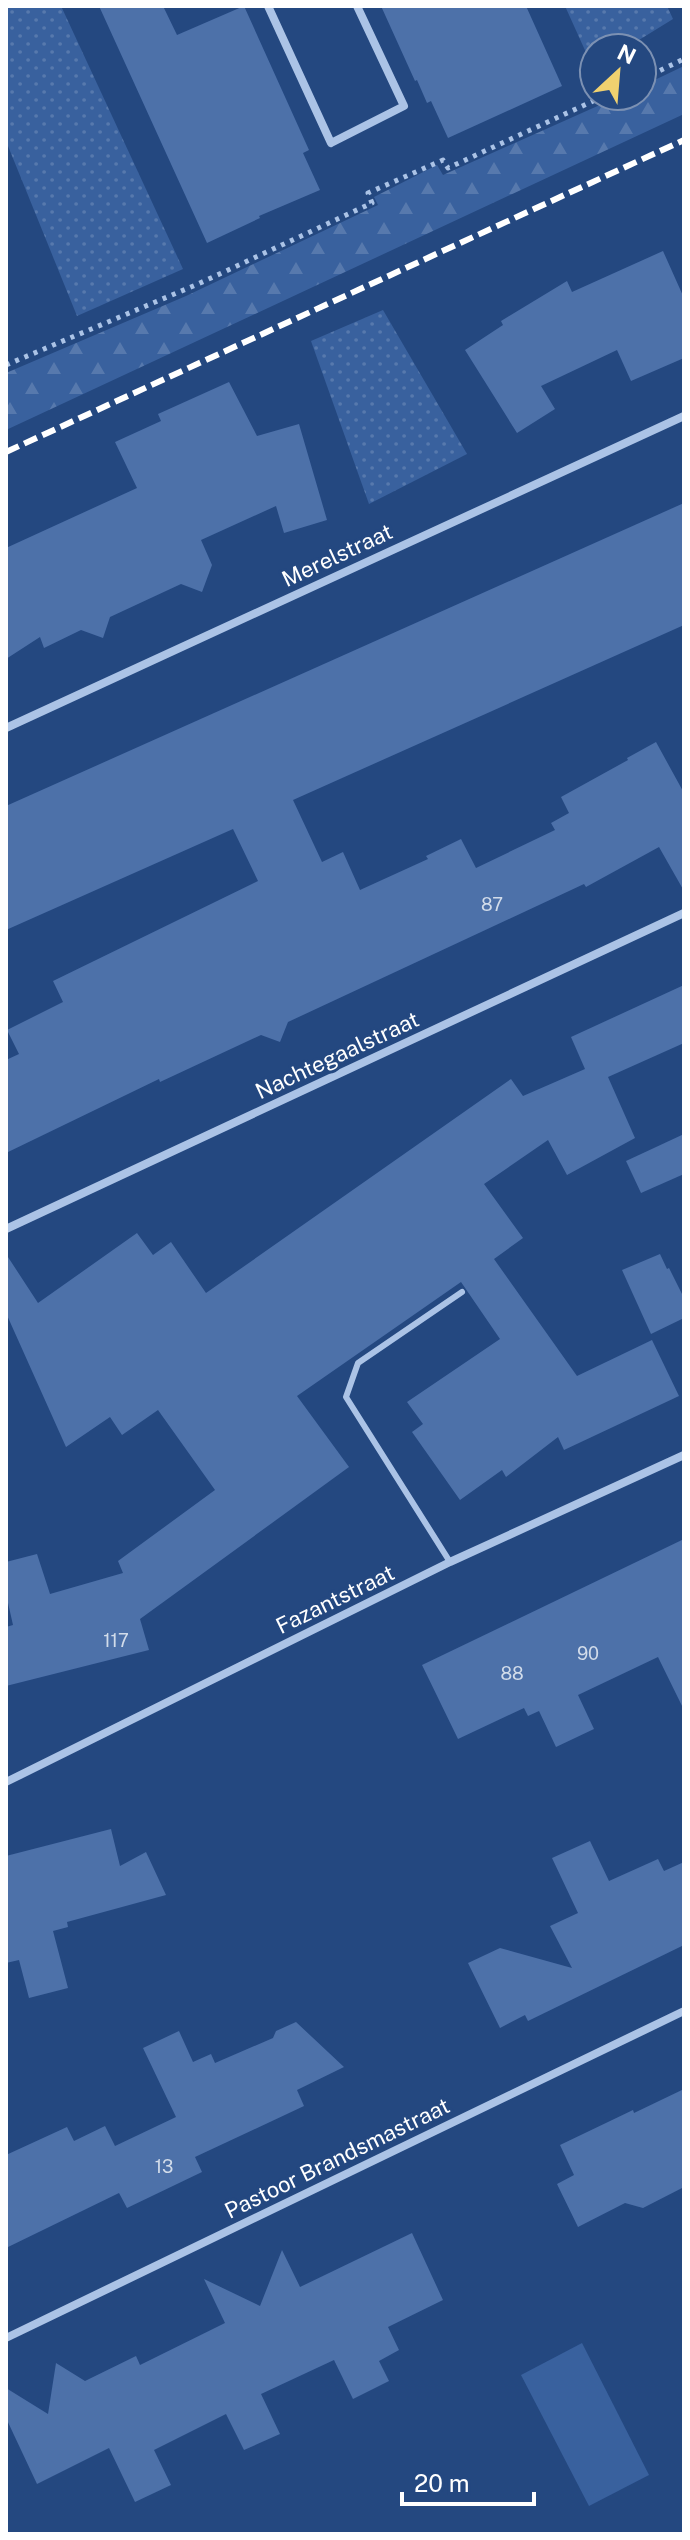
<svg xmlns="http://www.w3.org/2000/svg" width="690" height="2540" font-family="'Public Sans',sans-serif">
	<style>
		.grass { fill: url(#grass-dots) }
		.forest { fill: url(#forest-firs) }
		.pitch { fill: #39619e }
		.building { fill: #4d71a9 }
		.lines { fill: none; stroke-linecap: round; stroke-linejoin: round }
		.path { stroke: #abc3e6; stroke-width: 5; stroke-dasharray: 4 6; stroke-linecap: butt }
		.lane { stroke: #abc3e6; stroke-width: 6 }
		.street { stroke: #abc3e6; stroke-width: 8 }
		.rail { stroke: #fff; stroke-width: 6; stroke-dasharray: 14 6; stroke-linecap: butt }
		.labels { text-anchor: middle; stroke-width: 6; stroke-linejoin: round; paint-order: stroke }
		.number-label { font-size: 18px; fill: #d2dcea }
		.street-label { font-size: 22px; fill: #fff; stroke: #244880 }
	</style>
	<defs>
		<pattern id="grass-dots" width="8" height="8" patternUnits="userSpaceOnUse" patternTransform="scale(2)"><rect width="8" height="8" fill="#39619e"/><path d="M2 2h.1M6 6h.1" fill="none" stroke="#5779ad" stroke-width="1.8" stroke-linecap="round"/></pattern>
		<pattern id="forest-firs" width="22" height="20" patternUnits="userSpaceOnUse" patternTransform="scale(2)"><rect width="22" height="20" fill="#39619e"/><path d="M5 1l3.5 6h-7zM16 11l3.5 6h-7z" fill="#5779ad"/></pattern>
	</defs>
	<rect width="100%" height="100%" fill="#244880"/>
	<g class="grass">
		<polygon points="6,6 61,6 183,269 77,316 6,141"/>
		<polygon points="565,6 667,6 673,19 626,48 594,48 593,68"/>
		<polygon points="383,310 467,454 369,504 311,341"/>
	</g>
	<polygon class="forest" points="684,66 684,114 6,430 6,373 186,296 378,205 374,197 437,165 443,175 620,96 642,96 642,86"/>
	<polygon class="pitch" points="582,2343 649,2475 589,2506 521,2375"/>
	<g class="building">
		<polygon points="99,6 163,6 177,35 244,6 309,150 303,153 320,190 259,216 260,218 207,243"/>
		<polygon points="381,6 526,6 562,86 448,138 431,101 427,103 417,80 415,81"/>
		<polygon points="663,251 684,298 684,358 631,381 617,350 541,386 555,409 517,433 465,350 503,325 501,321 567,281 572,292"/>
		<polygon points="229,382 257,436 299,424 327,520 284,533 276,506 201,540 212,565 202,592 181,584 110,617 103,638 81,630 44,648 40,637 6,659 6,548 137,488 115,442 161,421 158,414"/>
		<polygon points="684,503 684,625 293,800 322,862 343,852 360,890 428,859 426,856 461,839 476,868 555,830 551,823 569,813 561,797 628,760 627,758 656,742 684,793 684,891 659,847 586,887 584,884 288,1022 280,1042 261,1035 160,1082 159,1079 6,1153 6,1060 19,1054 7,1030 63,1002 53,981 258,881 233,829 6,930 6,806"/>
		<polygon points="684,985 684,1043 608,1077 635,1138 567,1175 548,1140 484,1184 523,1238 494,1259 577,1376 652,1340 679,1396 564,1450 558,1437 506,1477 502,1470 460,1500 412,1432 423,1424 407,1402 500,1339 461,1282 297,1396 349,1467 140,1619 149,1650 6,1686 6,1627 13,1625 6,1594 6,1562 37,1554 50,1594 123,1573 118,1561 215,1490 158,1410 122,1435 110,1417 66,1447 6,1313 6,1254 38,1303 137,1233 153,1255 171,1242 206,1293 511,1079 523,1096 585,1069 571,1037"/>
		<polygon points="684,1134 684,1174 641,1193 626,1161"/>
		<polygon points="660,1254 667,1269 669,1268 684,1298 684,1318 651,1334 622,1270"/>
		<polygon points="684,1539 684,1710 658,1657 578,1695 594,1729 556,1747 539,1711 528,1716 524,1708 458,1739 422,1665"/>
		<polygon points="111,1829 120,1866 146,1852 166,1895 67,1922 68,1927 53,1931 68,1988 29,1998 19,1960 6,1963 6,1856"/>
		<polygon points="590,1841 609,1881 658,1859 664,1871 684,1862 684,1945 528,2021 525,2015 500,2028 468,1963 500,1948 572,1968 550,1926 578,1913 552,1858"/>
		<polygon points="296,2022 344,2067 297,2090 304,2106 195,2157 202,2172 127,2208 119,2193 6,2248 6,2155 67,2127 74,2141 105,2126 115,2146 176,2117 143,2048 179,2031 193,2062 211,2054 215,2063 273,2038 276,2031"/>
		<polygon points="684,2089 684,2187 643,2208 625,2203 578,2227 557,2184 574,2175 560,2145 633,2110 634,2113"/>
		<polygon points="412,2233 443,2300 388,2327 399,2350 379,2361 389,2381 353,2399 334,2360 261,2394 280,2434 244,2450 226,2414 154,2450 171,2485 135,2502 109,2448 37,2484 6,2418 6,2388 48,2414 56,2363 85,2381 136,2356 140,2365 225,2323 204,2279 260,2306 282,2250 300,2287"/>
	</g>
	<g class="lines">
		<g class="path">
			<polyline points="642,79 684,59"/>
			<polyline points="6,365 198,284 372,203 368,193 443,160 448,168 604,96"/>
		</g>
		<polyline class="lane" points="450,1562 346,1397 358,1363 462,1292"/>
		<g class="street">
			<polyline points="268,6 331,143 404,106 357,6"/>
			<polyline points="6,728 684,416"/>
			<polyline points="6,1229 684,913"/>
			<polyline points="6,1782 450,1562 684,1455"/>
			<polyline points="6,2338 684,2011"/>
		</g>
		<polyline class="rail" points="6,452 684,140"/>
	</g>
	<g class="labels">
		<g class="number-label">
			<text x="492" y="911">87</text>
			<text x="116" y="1647">117</text>
			<text x="588" y="1660">90</text>
			<text x="512" y="1680">88</text>
			<text x="164" y="2173">13</text>
		</g>
		<g class="street-label">
			<text transform="translate(337 555) rotate(-25)" y="8">Merelstraat</text>
			<text transform="translate(337 1055) rotate(-25)" y="8">Nachtegaalstraat</text>
			<text transform="translate(335 1599) rotate(-26)" y="8">Fazantstraat</text>
			<text transform="translate(337 2158) rotate(-26)" y="8">Pastoor Brandsmastraat</text>
		</g>
	</g>
	<rect width="690" height="2540" fill="none" stroke="#ffffff" stroke-width="16"/>
	<g transform="translate(618 72) rotate(26)"><circle r="38" fill="#244880" stroke="#7c91b3" stroke-width="2"/>
	<path d="M0-6L14 30L0 20L-14 30Z" fill="#f0d16f"/>
	<text y="-12" font-size="22" font-weight="bold" text-anchor="middle" fill="#ffffff">N</text>
	</g>
	<path d="M402 2492v12h132v-12" fill="none" stroke="#ffffff" stroke-width="4"/>
	<text x="414" y="2492" font-size="24" fill="#ffffff" stroke="#244880" stroke-width="6" paint-order="stroke">20 m</text>
</svg>
